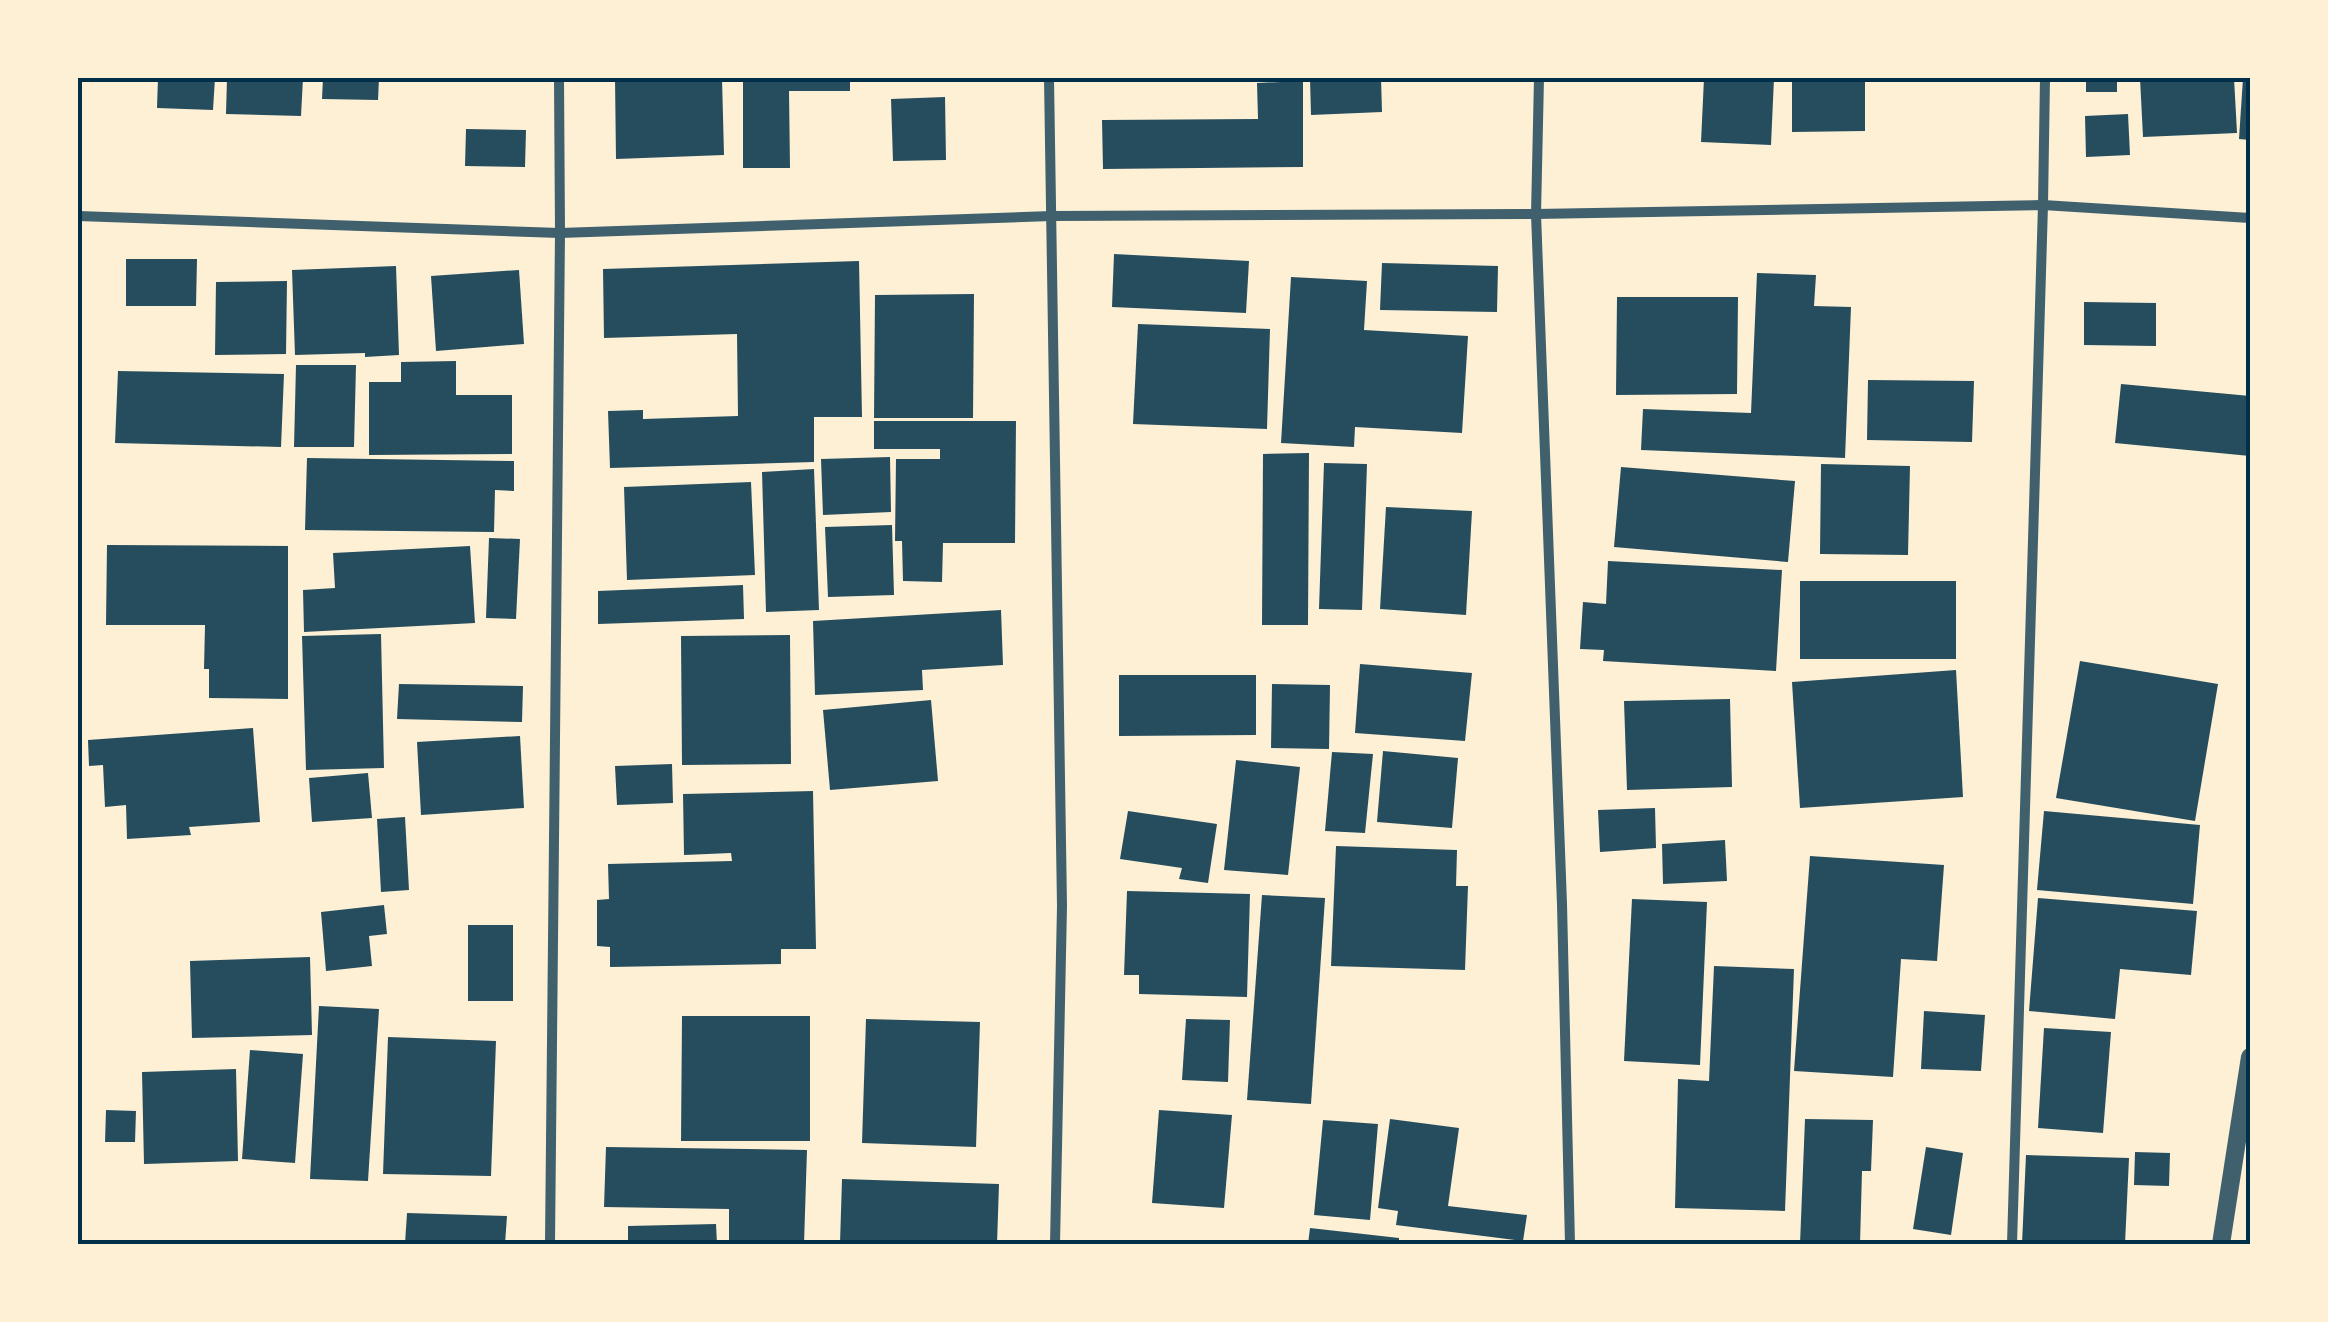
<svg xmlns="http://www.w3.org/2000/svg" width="2328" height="1322" font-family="Barlow,sans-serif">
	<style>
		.building { fill: #264d5e }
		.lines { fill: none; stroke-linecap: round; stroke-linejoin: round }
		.minor { stroke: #3f606c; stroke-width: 10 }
		.tertiary { stroke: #3f606c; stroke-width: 18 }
		.neatline { fill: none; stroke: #003049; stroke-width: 4 }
	</style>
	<rect width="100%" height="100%" fill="#fdf0d5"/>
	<g class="building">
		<polygon points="158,78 215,78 213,110 157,108"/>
		<polygon points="227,78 303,78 301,116 226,114"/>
		<polygon points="323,78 379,78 378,100 322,99"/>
		<polygon points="615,78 722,78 724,155 616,159"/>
		<polygon points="743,78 850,78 850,91 789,91 790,168 743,168"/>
		<polygon points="1310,78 1381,78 1382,112 1311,115"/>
		<polygon points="1704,78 1774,78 1771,145 1701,142"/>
		<polygon points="1792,78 1865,78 1865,131 1792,132"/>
		<rect x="2086" y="78" width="31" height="14"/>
		<polygon points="2140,78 2234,78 2237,133 2143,137"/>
		<polygon points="2243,78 2250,78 2250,140 2239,139"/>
		<polygon points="1303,81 1303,167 1103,169 1102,120 1258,119 1257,83"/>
		<polygon points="945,97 946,160 893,161 891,99"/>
		<polygon points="2128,114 2130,155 2086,157 2085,116"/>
		<polygon points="466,129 526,130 525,167 465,166"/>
		<polygon points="1114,254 1249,261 1246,313 1112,307"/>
		<polygon points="126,259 197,259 196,306 126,306"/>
		<polygon points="859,261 862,417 814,417 814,462 610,468 608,411 643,410 643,419 738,416 737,334 604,338 603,269"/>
		<polygon points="1382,263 1498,266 1497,312 1380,310"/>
		<polygon points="396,266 399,355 365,357 365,353 295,355 292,270"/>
		<polygon points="519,270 524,344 436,351 431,276"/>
		<polygon points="1757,273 1816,275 1814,306 1851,307 1845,458 1641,450 1643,409 1751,413"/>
		<polygon points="1291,277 1367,281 1364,330 1468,336 1462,433 1355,427 1354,447 1281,443"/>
		<polygon points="287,281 286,354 215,355 216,282"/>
		<polygon points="974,294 973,418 874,418 875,295"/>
		<polygon points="1617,297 1738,297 1737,394 1616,395"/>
		<polygon points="2084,302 2156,303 2156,346 2084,345"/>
		<polygon points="1138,324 1270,329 1267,429 1133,424"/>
		<polygon points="456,361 456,395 512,395 512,454 369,455 369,382 401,382 401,362"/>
		<polygon points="296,365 356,365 354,447 294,447"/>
		<polygon points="118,371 284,374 281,447 115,443"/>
		<polygon points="1868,380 1974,381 1972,442 1867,440"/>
		<polygon points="2121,384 2250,396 2250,456 2115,443"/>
		<polygon points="874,421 1016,421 1015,543 943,543 942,582 903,581 902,541 895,541 896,459 940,459 940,449 874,449"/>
		<polygon points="1309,453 1308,625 1262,625 1263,454"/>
		<polygon points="890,457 891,512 823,515 821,459"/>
		<polygon points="307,458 514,461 514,491 495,490 494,532 305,530"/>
		<polygon points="1324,463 1367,464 1362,610 1319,609"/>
		<polygon points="1821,464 1910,466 1908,555 1820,554"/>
		<polygon points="1621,467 1795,481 1788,562 1614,547"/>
		<polygon points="814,469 819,610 766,612 762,472"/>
		<polygon points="751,482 755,575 627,580 624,487"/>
		<polygon points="1386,507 1472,511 1466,615 1380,609"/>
		<polygon points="892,525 894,595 828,597 825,527"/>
		<polygon points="489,538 520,539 516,619 486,618"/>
		<polygon points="107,545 288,546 288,699 209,698 209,669 204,669 205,625 106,625"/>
		<polygon points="470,546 475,623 304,632 303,590 335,588 333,553"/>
		<polygon points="1608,561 1782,570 1776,671 1603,661 1604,650 1580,649 1583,602 1606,604"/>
		<rect x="1800" y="581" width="156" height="78"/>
		<polygon points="743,585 744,619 598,624 598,591"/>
		<polygon points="1001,610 1003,665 922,670 923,690 815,695 813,621"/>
		<polygon points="381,634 384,768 306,770 302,636"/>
		<polygon points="790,635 791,764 682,765 681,636"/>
		<polygon points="2080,661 2218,684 2195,821 2056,798"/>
		<polygon points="1360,664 1472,673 1465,741 1355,733"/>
		<polygon points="1956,670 1963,797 1800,808 1792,682"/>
		<polygon points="1119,675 1256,675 1256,735 1119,736"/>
		<polygon points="399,684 523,686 522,722 397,719"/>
		<polygon points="1272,684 1330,685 1329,749 1271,748"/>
		<polygon points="1730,699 1732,787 1627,790 1624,701"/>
		<polygon points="931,700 938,781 830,790 823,710"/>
		<polygon points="253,728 260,822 189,827 191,835 127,839 126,805 105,807 103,765 89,766 88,740"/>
		<polygon points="520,736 524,808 421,815 417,742"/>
		<polygon points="1383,751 1458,758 1452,828 1377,822"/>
		<polygon points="1332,752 1373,754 1365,833 1325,831"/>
		<polygon points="1236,760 1300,767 1288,875 1224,870"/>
		<polygon points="672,764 673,803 617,805 615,766"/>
		<polygon points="368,773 372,818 312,822 309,778"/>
		<polygon points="813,791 816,949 781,949 781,964 610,967 610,947 597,946 597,900 609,899 608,864 732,861 731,853 684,855 683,794"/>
		<polygon points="1655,808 1656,848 1600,852 1598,810"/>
		<polygon points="1128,811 1217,824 1208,883 1179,879 1182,868 1120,859"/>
		<polygon points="2044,811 2200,825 2193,904 2037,890"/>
		<polygon points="405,817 409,890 381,892 377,819"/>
		<polygon points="1725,840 1727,881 1663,884 1662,844"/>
		<polygon points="1336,846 1457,850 1456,886 1468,886 1465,970 1331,966"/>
		<polygon points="1810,856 1944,865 1937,961 1901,959 1893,1077 1794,1071"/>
		<polygon points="1127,891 1250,894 1247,997 1139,994 1139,975 1124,975"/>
		<polygon points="1262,895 1325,898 1311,1104 1247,1100"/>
		<polygon points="2038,898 2197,911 2191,975 2120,969 2115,1019 2029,1011"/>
		<polygon points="1632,899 1707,902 1700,1065 1624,1061"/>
		<polygon points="384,905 387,934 369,936 372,966 326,971 321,912"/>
		<rect x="468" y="925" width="45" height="76"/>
		<polygon points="310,957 312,1035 192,1038 190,961"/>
		<polygon points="1714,966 1794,969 1785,1211 1675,1208 1678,1079 1709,1081"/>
		<polygon points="319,1006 379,1009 368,1181 310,1179"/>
		<polygon points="1924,1011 1985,1015 1981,1071 1921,1069"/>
		<polygon points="682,1016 810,1016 810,1141 681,1141"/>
		<polygon points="866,1019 980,1022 976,1147 862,1143"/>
		<polygon points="1186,1019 1230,1020 1228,1082 1182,1080"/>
		<polygon points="2044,1028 2111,1032 2103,1133 2038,1128"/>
		<polygon points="388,1037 496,1041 491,1176 383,1174"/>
		<polygon points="250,1050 303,1054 295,1163 242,1159"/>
		<polygon points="236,1069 238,1161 144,1164 142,1072"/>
		<polygon points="106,1110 136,1111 135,1142 105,1142"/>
		<polygon points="1159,1110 1232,1115 1224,1208 1152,1203"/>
		<polygon points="1390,1119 1459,1128 1448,1206 1527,1215 1523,1241 1396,1225 1398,1211 1378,1208"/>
		<polygon points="1805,1119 1873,1120 1871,1171 1862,1171 1860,1244 1800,1244"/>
		<polygon points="1323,1120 1378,1124 1370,1220 1314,1215"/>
		<polygon points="606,1147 807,1150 804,1244 729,1244 729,1209 604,1207"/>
		<polygon points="1926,1147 1963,1153 1951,1235 1913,1229"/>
		<polygon points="2135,1152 2170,1153 2169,1186 2134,1185"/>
		<polygon points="2026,1155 2129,1158 2125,1244 2022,1244"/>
		<polygon points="842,1179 999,1184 997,1244 840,1244"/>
		<polygon points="407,1213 507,1216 505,1244 405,1244"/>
		<polygon points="716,1224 717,1244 628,1244 628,1226"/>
		<polygon points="1310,1228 1399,1238 1399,1244 1308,1244"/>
		<rect x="82" y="1240" width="225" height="4"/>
	</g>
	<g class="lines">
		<g class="minor">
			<polyline points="1049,78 1062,906 1055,1244"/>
			<polyline points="1539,78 1536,214 1562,904 1570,1244"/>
			<polyline points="78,216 560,233 1052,216 1536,214 2043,205 2250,218"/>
			<polyline points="550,1244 560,233 559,78"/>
			<polyline points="2012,1244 2043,205 2045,78"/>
		</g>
		<polyline class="tertiary" points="2221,1244 2250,1057"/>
	</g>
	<rect width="2328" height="1322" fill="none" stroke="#fdf0d5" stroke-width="160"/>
	<rect x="80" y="80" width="2168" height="1162" class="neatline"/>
</svg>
